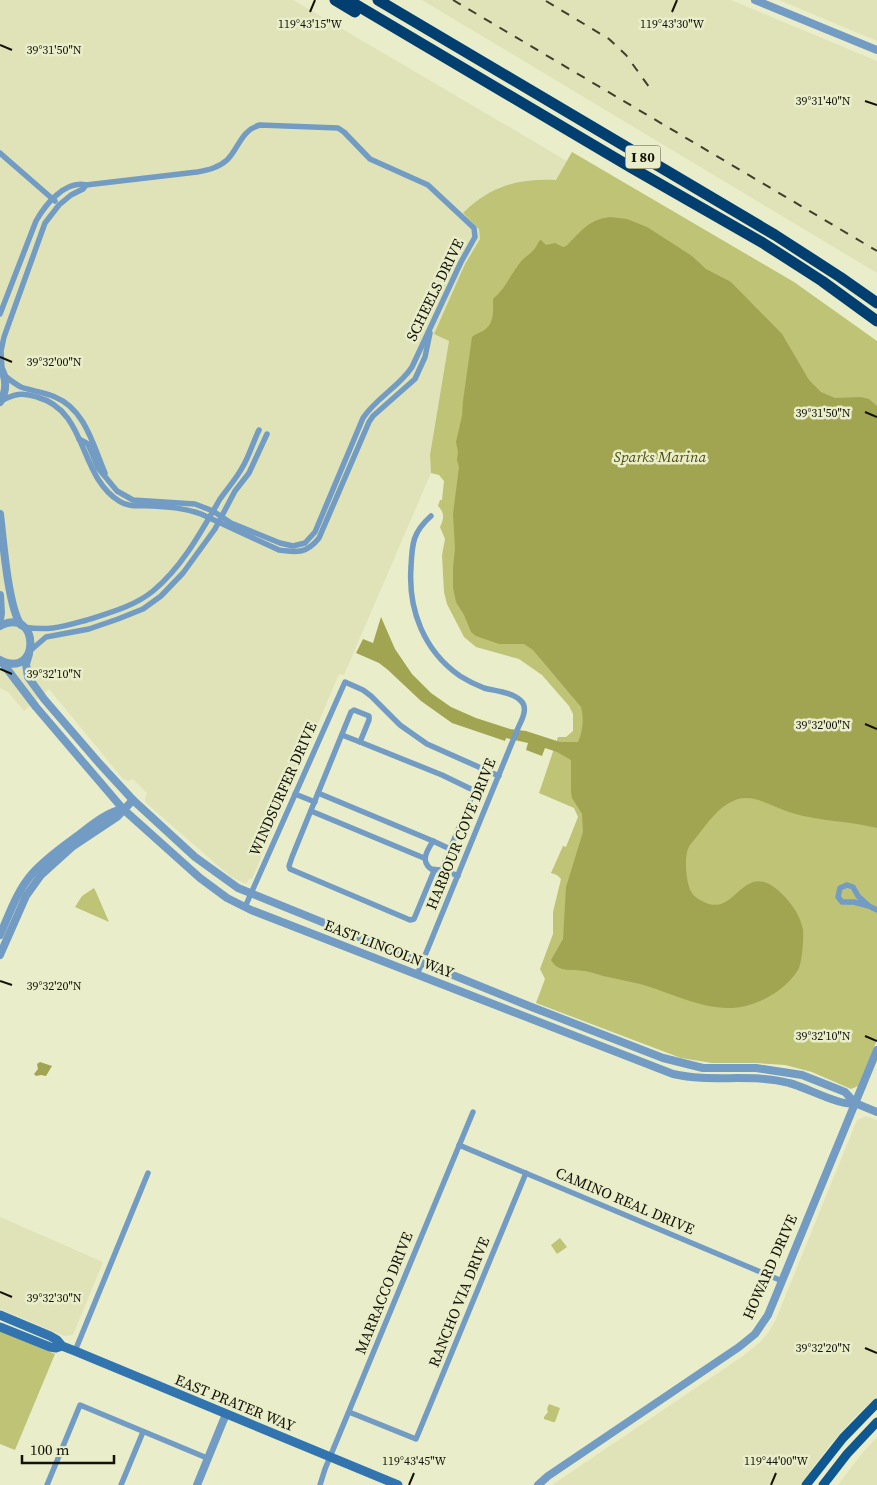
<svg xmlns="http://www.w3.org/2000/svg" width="877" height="1485" font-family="'Source Serif 4',serif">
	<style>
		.built { fill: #e0e3b7 }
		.green { fill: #bec375 }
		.water { fill: #a1a552 }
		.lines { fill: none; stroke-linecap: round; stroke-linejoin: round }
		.minor { stroke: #729cc4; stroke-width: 5.5 }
		.tertiary { stroke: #729cc4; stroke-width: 8 }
		.secondary { stroke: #3274af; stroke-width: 9 }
		.primary { stroke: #0f5790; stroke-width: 9 }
		.motorway { stroke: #003f6f; stroke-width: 11 }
		.rail { stroke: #3e3f2d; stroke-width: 2; stroke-dasharray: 9 9; stroke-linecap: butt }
		.ticks { fill: none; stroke: #121306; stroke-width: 2 }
		.labels { text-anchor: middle; stroke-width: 5; stroke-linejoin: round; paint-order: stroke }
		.shield { fill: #eaedc9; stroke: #535440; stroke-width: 1 }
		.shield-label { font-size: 14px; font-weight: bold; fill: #121306 }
		.street-label { font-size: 15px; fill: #121306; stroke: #eaedc9 }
		.park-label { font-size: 15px; font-style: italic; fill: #4d4f0f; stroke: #eaedc9 }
		.ticks-label { font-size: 12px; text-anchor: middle; fill: #121306; stroke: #eaedc9; stroke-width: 5; stroke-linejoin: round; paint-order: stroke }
	</style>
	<rect width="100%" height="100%" fill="#eaedc9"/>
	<g class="built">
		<polygon points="0,0 293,0 567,161 556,180 532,180 500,187 479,229 480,239 465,264 434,334 449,341 430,455 431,473 344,675 339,674 252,879 249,879 246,884 231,877 146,803 145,799 147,793 133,779 128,781 123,779 49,689 24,711 8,692 0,688"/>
		<polygon points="422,0 731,0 877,61 877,273"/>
		<polygon points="779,0 877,0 877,41 791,5"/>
		<polygon points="866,1116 877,1120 877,1396 854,1418 830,1445 800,1485 552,1485 743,1356 759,1343 768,1333 776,1319 857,1120"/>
		<polygon points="0,1217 103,1262 73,1335 64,1336 0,1309"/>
		<polygon points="877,1437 877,1485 838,1485 860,1456"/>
	</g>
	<g class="green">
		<path d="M572,152l222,130 83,59v699l-19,46 -7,3 -39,-17 -27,-7 -29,-2h-44l-31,-5 -145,-55 9,-24 -5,-10 13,-35v-22l8,-33 -4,-4 -6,-2 12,-27 3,1 12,-30 -4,-9 -35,-15 19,-56h8l7,-6v-17l-4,-8 -27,-31 -23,-16 -43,-12 -12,-10 -17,-33 -3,-12 -2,-37 3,-16 -5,-12c4,-8 5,-14 -2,-21l2,-6h2l2,-19 -5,-6 -8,-2 -1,-18 19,-114 -15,-7 31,-70 15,-25 -1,-10 -16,-16c27,-27 56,-35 93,-33z"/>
		<polygon points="94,888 96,892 109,922 75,907 82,896"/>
		<polygon points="560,1238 567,1247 557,1254 551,1245"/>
		<polygon points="0,1331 55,1354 15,1450 0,1444"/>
		<polygon points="549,1404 560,1408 555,1422 553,1422 544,1419 544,1417 548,1412 547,1409"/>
	</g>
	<g class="water">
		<path d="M610,217l17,2 20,8 45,29 14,13 25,13 51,52 27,46 12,12 14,6 26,-1 8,2 8,7v422c-28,-7 -58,-7 -85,-15 -17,-5 -37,-19 -54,-14 -21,7 -31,26 -44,41 -2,3 -5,5 -6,9 -4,10 -2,35 4,44 2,4 8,7 12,9 34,17 39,-50 81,-5 9,10 15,19 18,33 1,7 -1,34 -5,40 -14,22 -42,37 -67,38 -30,1 -62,-16 -91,-24 -12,-3 -24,-5 -37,-8 -6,-2 -12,-4 -18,-5 -12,-2 -27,2 -34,-11l12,-21 3,-52 17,-55 -1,-18 -10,-16 -1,-7v-31l-14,-8 -12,-4 -3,8 -16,-6 2,-7 -22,-5 -1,3 -53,-18 -31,-22 -33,-31 -9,-7 -23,-10 7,-14 10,4 8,-26 14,32 17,25 19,19 20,14 25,11 34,11 16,2 34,11h18c5,-11 6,-24 3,-35l-48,-57 -9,-6h-25l-23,-8 -5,-4 -7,-17 -8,-13 -3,-14v-21l2,-18 -2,-35 6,-47 -2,-7 1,-8 -2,-10 6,-26 1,-15 9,-64c3,-3 7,-4 11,-6 12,-8 10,-20 10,-32 13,-11 16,-22 26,-35 7,-10 14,-9 20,-23l2,-1 5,5 9,-2 8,4 3,-1c15,-14 21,-26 44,-29z"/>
		<polygon points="40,1062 52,1066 46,1076 41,1075 36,1076 34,1074 38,1069 37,1064"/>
	</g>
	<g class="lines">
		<g class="minor">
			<polyline points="0,153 55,201"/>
			<path d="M0,314l36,-93c9,-16 29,-41 50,-36l111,-13c11,-2 21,-4 30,-12 12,-12 14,-30 33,-35l78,3 6,4 26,27 58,26 46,43 1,9 -14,25 -49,105c-13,20 -36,31 -49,51l-48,114 -10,11 -12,3 -13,-3 -49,-20 -18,-12 -18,-7 -62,-4 -16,-9 -19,-23 -10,-24 -9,-5"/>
			<polyline points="2,369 1,351 4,337 45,223 59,205 71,195 83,189 86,185"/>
			<path d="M5,376c5,4 10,8 16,11 11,4 23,5 34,10 30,12 38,48 50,76"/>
			<path d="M1,401c13,-7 21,-9 36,-4 51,14 41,78 82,104 10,7 21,4 33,5 17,1 33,2 49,8l78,36c19,3 28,3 40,-12l50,-116 4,-6 42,-37 10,-22 5,-24"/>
			<path d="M23,627c27,4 38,0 64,-7 22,-7 48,-14 66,-29 29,-24 48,-59 67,-92 7,-10 16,-20 22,-31 7,-11 11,-26 17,-38"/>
			<polyline points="31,650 46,637 89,629 118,619 143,609 161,596 183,573 215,529 235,491 249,473 267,434"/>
			<polyline points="342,735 360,742"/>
			<polyline points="318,793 433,841"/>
			<polyline points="295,794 315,802"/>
			<polyline points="311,811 424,858"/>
			<path d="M442,869l-2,1 -9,-1c-11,-8 -4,-18 2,-28l17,8 -8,20 16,7"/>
			<polyline points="434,871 414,919 410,920 290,869 289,866 292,857 351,712 354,710 369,716 369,720 360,742 442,775 473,790 473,794 450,849"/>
			<polyline points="869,906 858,896 853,887 847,885 840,888 838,897 842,902 854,902 869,906 877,910"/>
			<polyline points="245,907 345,682 363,690 371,696 400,725 427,744 499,776"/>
			<path d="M417,975l101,-247c4,-8 11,-21 2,-28 -8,-8 -25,-9 -36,-12 -8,-3 -16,-7 -24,-12 -36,-25 -52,-66 -49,-109 1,-24 2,-35 20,-51"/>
			<polyline points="459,1145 782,1281"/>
			<polyline points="75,1351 148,1173"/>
			<polyline points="349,1412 416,1439 526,1173"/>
			<polyline points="47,1485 80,1405 207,1458"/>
			<polyline points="121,1485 143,1432"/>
			<polyline points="320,1485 325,1469 473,1112"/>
		</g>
		<g class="tertiary">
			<polyline points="755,0 877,50"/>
			<path d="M0,367c7,11 7,24 0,35"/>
			<path d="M0,514c3,25 8,93 21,111"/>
			<polyline points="0,595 1,613 0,620"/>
			<path d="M0,626c40,-21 41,55 0,34"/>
			<polyline points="29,654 26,664 28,677 44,699 99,763 133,800 195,857 238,888 529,1006 663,1058 703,1068 756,1068 802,1075 845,1092 855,1103 877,1112"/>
			<path d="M1,661l35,46 87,102 77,69 27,20 24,12 422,164c39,9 78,-1 116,9 17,4 52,24 66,20"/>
			<path d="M0,935c9,-20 17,-44 32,-61 14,-16 32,-28 48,-40 14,-11 26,-21 43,-25"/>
			<polyline points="0,955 26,896 41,875 72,847 117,817 133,800"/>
			<polyline points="197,1485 226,1414"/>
			<polyline points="538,1485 548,1476 739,1347 755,1334 768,1315 877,1050"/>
		</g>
		<g class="secondary">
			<polyline points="0,1315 50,1336 57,1340 62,1346 75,1351 398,1485"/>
			<polyline points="0,1327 50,1347 56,1348 62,1346"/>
		</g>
		<g class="primary">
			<polyline points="806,1485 843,1438 877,1403"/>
			<polyline points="823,1485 847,1454 877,1422"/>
		</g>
		<g class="motorway">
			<polyline points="335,0 355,12"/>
			<polyline points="348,0 632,168 763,243 822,281 877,321"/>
			<polyline points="378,0 775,235 840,277 877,303"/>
		</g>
		<g class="rail">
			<polyline points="453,0 877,251"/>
			<polyline points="546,1 609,39 626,55 652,91"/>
		</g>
	</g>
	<path class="ticks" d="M310,12l5,-12M672,12l5,-12M0,45l12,5M865,101l12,4M0,357l12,5M865,412l12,5M0,669l12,5M865,724l12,5M0,981l12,4M865,1036l12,5M0,1292l12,5M865,1348l12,5M409,1485l5,-12M771,1485l5,-12"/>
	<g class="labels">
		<rect class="shield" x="625.5" y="145.5" width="35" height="23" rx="4"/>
		<g class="shield-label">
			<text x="643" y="162">I 80</text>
		</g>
		<g class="street-label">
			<text transform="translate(435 290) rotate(-64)" y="5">SCHEELS DRIVE</text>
			<text transform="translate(283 789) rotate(-66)" y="5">WINDSURFER DRIVE</text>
			<text transform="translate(461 834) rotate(-68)" y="5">HARBOUR COVE DRIVE</text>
			<text transform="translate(389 949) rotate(21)" y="5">EAST LINCOLN WAY</text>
			<text transform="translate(625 1201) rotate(23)" y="5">CAMINO REAL DRIVE</text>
			<text transform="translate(770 1267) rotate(-66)" y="5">HOWARD DRIVE</text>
			<text transform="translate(384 1293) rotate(-68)" y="5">MARRACCO DRIVE</text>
			<text transform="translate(459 1302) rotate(-68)" y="5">RANCHO VIA DRIVE</text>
			<text transform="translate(235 1403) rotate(22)" y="5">EAST PRATER WAY</text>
		</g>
		<g class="park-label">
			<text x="660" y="462">Sparks Marina</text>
		</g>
	</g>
	<g class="ticks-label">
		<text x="310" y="28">119°43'15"W</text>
		<text x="672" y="28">119°43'30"W</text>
		<text x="54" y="54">39°31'50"N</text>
		<text x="823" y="105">39°31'40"N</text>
		<text x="54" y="366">39°32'00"N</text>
		<text x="823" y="417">39°31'50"N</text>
		<text x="54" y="678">39°32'10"N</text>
		<text x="823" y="729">39°32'00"N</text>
		<text x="54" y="990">39°32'20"N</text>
		<text x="823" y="1040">39°32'10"N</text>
		<text x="54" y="1302">39°32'30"N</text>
		<text x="823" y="1352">39°32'20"N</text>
		<text x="414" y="1465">119°43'45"W</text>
		<text x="776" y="1465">119°44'00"W</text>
	</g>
	<path d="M22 1455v8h92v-8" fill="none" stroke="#121306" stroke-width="2.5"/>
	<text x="30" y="1455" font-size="15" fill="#121306" stroke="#eaedc9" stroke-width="4" paint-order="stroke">100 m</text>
</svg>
